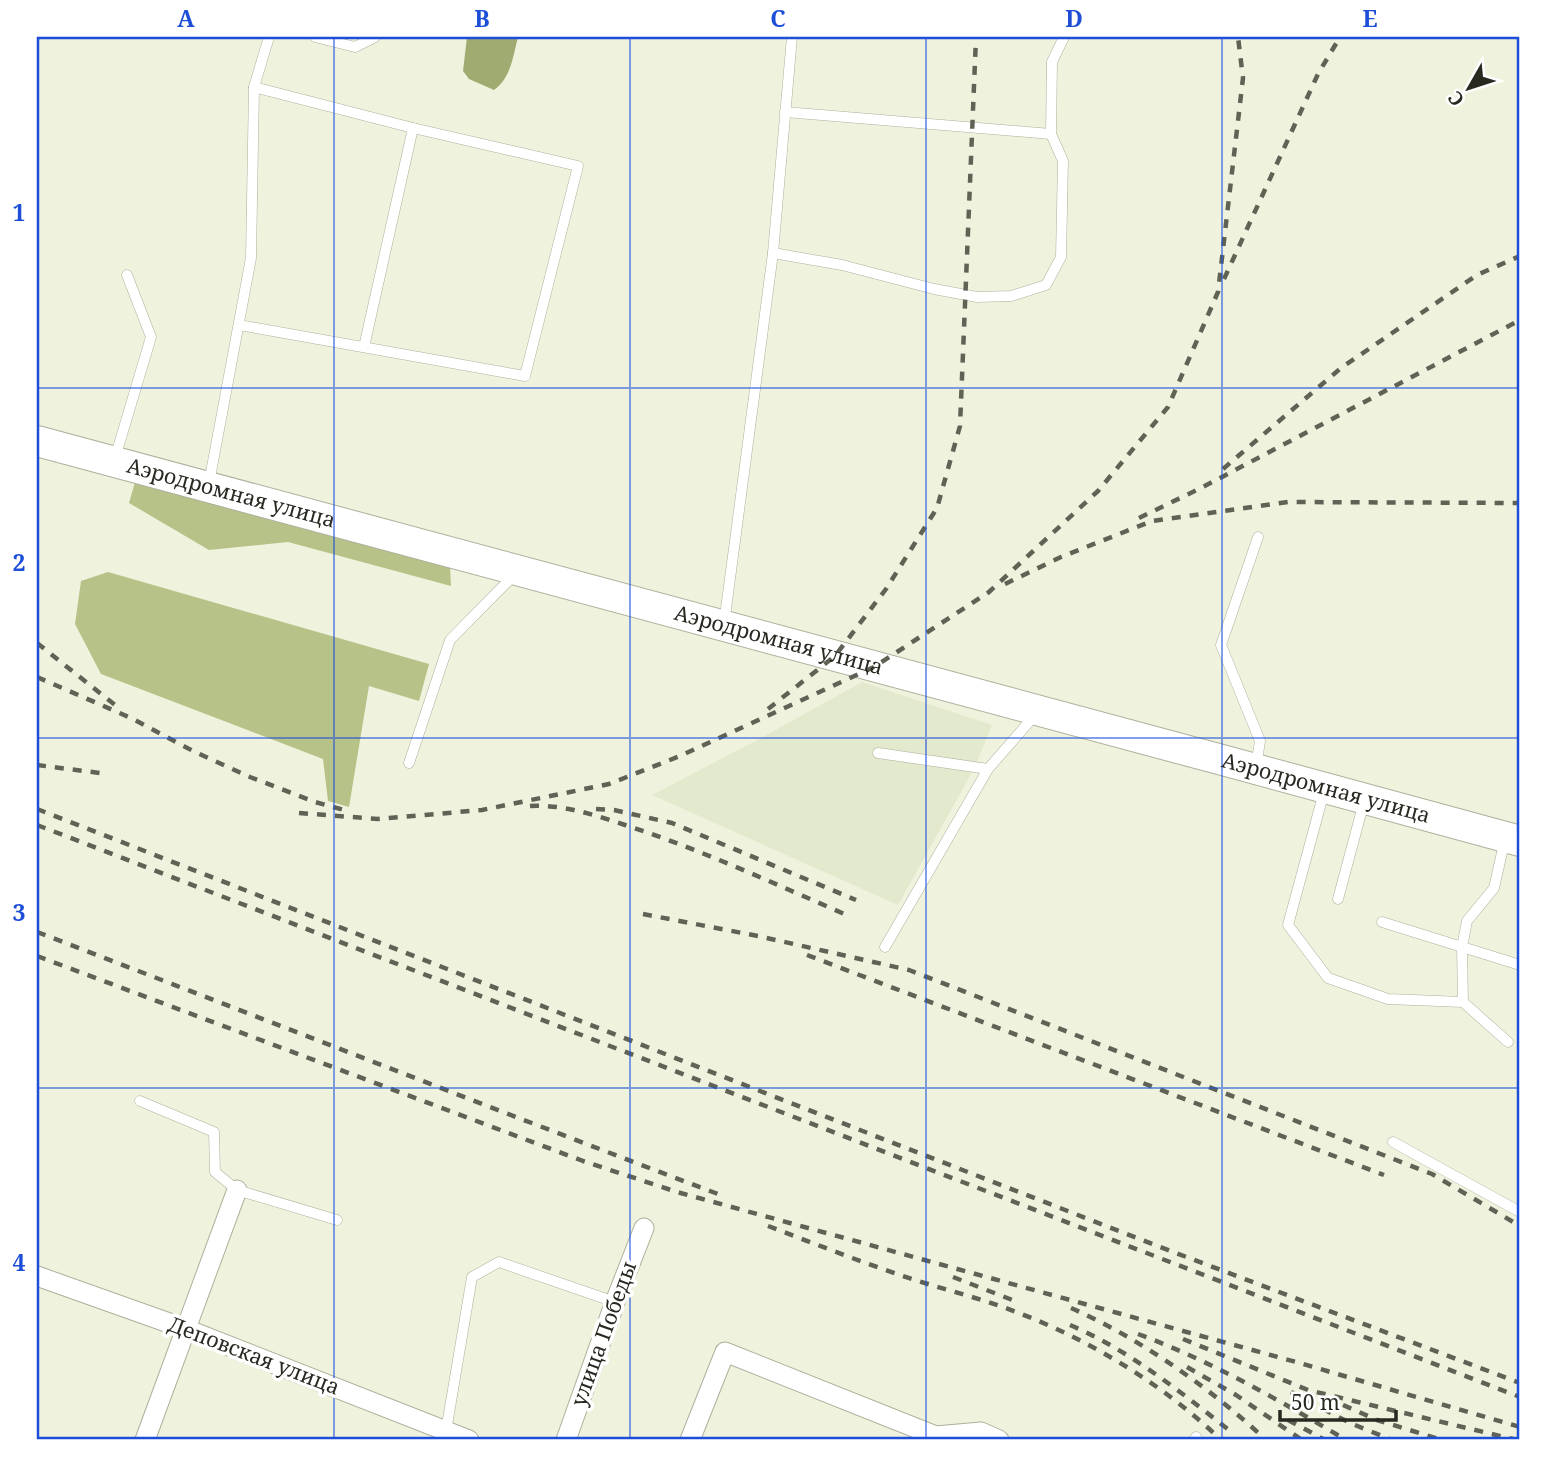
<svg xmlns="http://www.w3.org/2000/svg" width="1557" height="1477" font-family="'Noto Serif',serif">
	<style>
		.built { fill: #e3e9cc }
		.forest { fill: #b7c288 }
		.water { fill: #a0ab72 }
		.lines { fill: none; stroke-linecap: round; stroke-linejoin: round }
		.lane-casing { stroke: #acb19c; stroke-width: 11 }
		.street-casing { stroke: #acb19c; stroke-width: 21 }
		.primary-casing { stroke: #acb19c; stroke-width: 32 }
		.lane { stroke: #fff; stroke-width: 10 }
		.street { stroke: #fff; stroke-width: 19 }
		.primary { stroke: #fff; stroke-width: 30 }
		.rail { stroke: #606256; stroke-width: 4.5; stroke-dasharray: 9 9; stroke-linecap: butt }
		.grid { fill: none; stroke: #1d4ed8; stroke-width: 2; stroke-opacity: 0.55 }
		.labels { text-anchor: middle; stroke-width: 7; stroke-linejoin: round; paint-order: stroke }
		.street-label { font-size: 21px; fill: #282921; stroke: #fff }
		.neatline { fill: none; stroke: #1d4ed8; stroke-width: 2.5 }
		.grid-label { font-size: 23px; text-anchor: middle; font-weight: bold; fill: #1d4ed8 }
	</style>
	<rect width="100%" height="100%" fill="#eff3dd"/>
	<polygon class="built" points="862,682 992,725 975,767 898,905 652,795 761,738"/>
	<g class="forest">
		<polygon points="135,482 450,566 451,586 288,542 209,550 129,503"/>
		<polygon points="108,572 429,664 419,701 369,686 349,807 328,801 323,759 101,674 75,624 81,581"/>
	</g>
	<path class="water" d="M467,37h51c-5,19 -7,41 -24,53l-25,-11 -6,-8z"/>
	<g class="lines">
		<g class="lane-casing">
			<g id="lane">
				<polyline points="315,37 355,47 375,37"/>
				<polyline points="785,112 1051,134"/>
				<polyline points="773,253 842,265 934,289 977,297 1011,296 1046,285 1061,257 1063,161 1051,134 1052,62 1064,37"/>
				<polyline points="239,325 525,376 578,166 413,128 254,87"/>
				<polyline points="364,347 413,128"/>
				<polyline points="115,458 151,337 127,275"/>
				<polyline points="209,483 251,258 254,87 269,37"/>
				<polyline points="724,624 773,253 792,37"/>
				<polyline points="878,753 988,769 1035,715"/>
				<polyline points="409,763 450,640 515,574"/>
				<polyline points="1256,767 1260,741 1221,645 1258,537"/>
				<polyline points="1324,792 1288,925 1328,978 1388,999 1463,1002"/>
				<polyline points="1505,839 1494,888 1467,921 1462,947 1463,1002 1508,1042"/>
				<polyline points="1338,899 1364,802"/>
				<polyline points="1382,922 1520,965"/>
				<polyline points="885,947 988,769"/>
				<polyline points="140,1101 214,1132 215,1172 237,1190 337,1220"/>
				<polyline points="1393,1142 1520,1212"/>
				<polyline points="446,1431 472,1277 499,1262 615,1302"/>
				<polyline points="1194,1440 1196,1437"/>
			</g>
		</g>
		<g class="street-casing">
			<g id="street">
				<polyline points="37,1276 186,1329 469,1440"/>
				<polyline points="145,1440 237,1190"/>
				<polyline points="566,1440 615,1302 644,1228"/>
				<polyline points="690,1440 725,1352 936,1436 981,1432 999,1440"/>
			</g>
		</g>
		<g class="primary-casing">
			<g id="primary">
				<path id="s1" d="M37,441c494,133 989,265 1483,400"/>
			</g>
		</g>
		<use href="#lane" class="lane"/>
		<use href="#street" class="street"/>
		<use href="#primary" class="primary"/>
		<g class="rail">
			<polyline points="1224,279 1318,74 1340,37"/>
			<polyline points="1223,469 1341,368 1477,275 1520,256"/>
			<polyline points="1139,518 1201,488 1520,320"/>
			<polyline points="1005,584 1061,557 1152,521 1288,502 1520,503"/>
			<polyline points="37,643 115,705"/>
			<polyline points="37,677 131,718 195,752 250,777 315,802 344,810"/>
			<polyline points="768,709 835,656 886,589 937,508 960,426 976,37"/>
			<polyline points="37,765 100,773"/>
			<path d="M530,806c32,-2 65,9 95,19 77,25 150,59 224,91"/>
			<polyline points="37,809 1160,1247 1520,1383"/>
			<polyline points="596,809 614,810 672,823 856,900"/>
			<polyline points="299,813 378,819 482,810 609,784 680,756 874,667 989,592 1098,491 1168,407 1218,292 1243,78 1238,37"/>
			<polyline points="37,825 1520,1397"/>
			<polyline points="643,914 758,936 909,970 1432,1174 1520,1226"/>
			<path d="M37,932c227,87 453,176 681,262"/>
			<polyline points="807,955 1384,1175"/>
			<polyline points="37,956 583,1161 677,1192 1296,1362 1520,1427"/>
			<path d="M768,1226c45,17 90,35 135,50 32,11 65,19 97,30 80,28 160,75 221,134"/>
			<polyline points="953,1277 1015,1301"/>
			<path d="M1071,1308c67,29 142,82 195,132"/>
			<path d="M1070,1325c59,25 109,66 159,105"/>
			<path d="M1138,1334c73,27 141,66 208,106"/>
			<polyline points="1183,1339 1308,1390 1517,1440"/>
			<polyline points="1187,1367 1236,1395 1302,1440"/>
			<polyline points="1291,1392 1350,1423 1392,1440"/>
			<polyline points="1343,1405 1377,1420 1442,1440"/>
			<polyline points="1288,1420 1325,1440"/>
		</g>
	</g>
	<path class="grid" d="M334,37v1403M630,37v1403M926,37v1403M1222,37v1403M37,388h1483M37,738h1483M37,1088h1483"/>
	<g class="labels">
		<g class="street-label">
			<text dy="7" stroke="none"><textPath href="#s1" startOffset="201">Аэродромная улица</textPath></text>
			<text dy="7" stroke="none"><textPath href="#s1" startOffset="768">Аэродромная улица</textPath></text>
			<text dy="7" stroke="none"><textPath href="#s1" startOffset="1335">Аэродромная улица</textPath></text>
			<text transform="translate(604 1334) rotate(-70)" y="7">улица Победы</text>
			<text transform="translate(254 1356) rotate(21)" y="7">Деповская улица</text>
		</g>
	</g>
	<rect width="1557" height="1477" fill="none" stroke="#ffffff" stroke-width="77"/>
	<g transform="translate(1469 88) rotate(231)" stroke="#ffffff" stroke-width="5" paint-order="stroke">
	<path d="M0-5L12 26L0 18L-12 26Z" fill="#282921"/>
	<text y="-10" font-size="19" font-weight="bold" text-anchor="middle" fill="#282921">С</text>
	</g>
	<path d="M1280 1410v10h116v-10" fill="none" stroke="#282921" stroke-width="3.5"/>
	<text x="1291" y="1410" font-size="21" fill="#282921" stroke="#ffffff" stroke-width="5" paint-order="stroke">50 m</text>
	<rect x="38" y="38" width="1480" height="1400" class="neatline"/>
	<g class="grid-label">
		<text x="186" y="27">A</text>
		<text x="482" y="27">B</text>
		<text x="778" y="27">C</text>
		<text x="1074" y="27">D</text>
		<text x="1370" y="27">E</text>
		<text x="19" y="221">1</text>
		<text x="19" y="571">2</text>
		<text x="19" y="921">3</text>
		<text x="19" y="1271">4</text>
	</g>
</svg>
